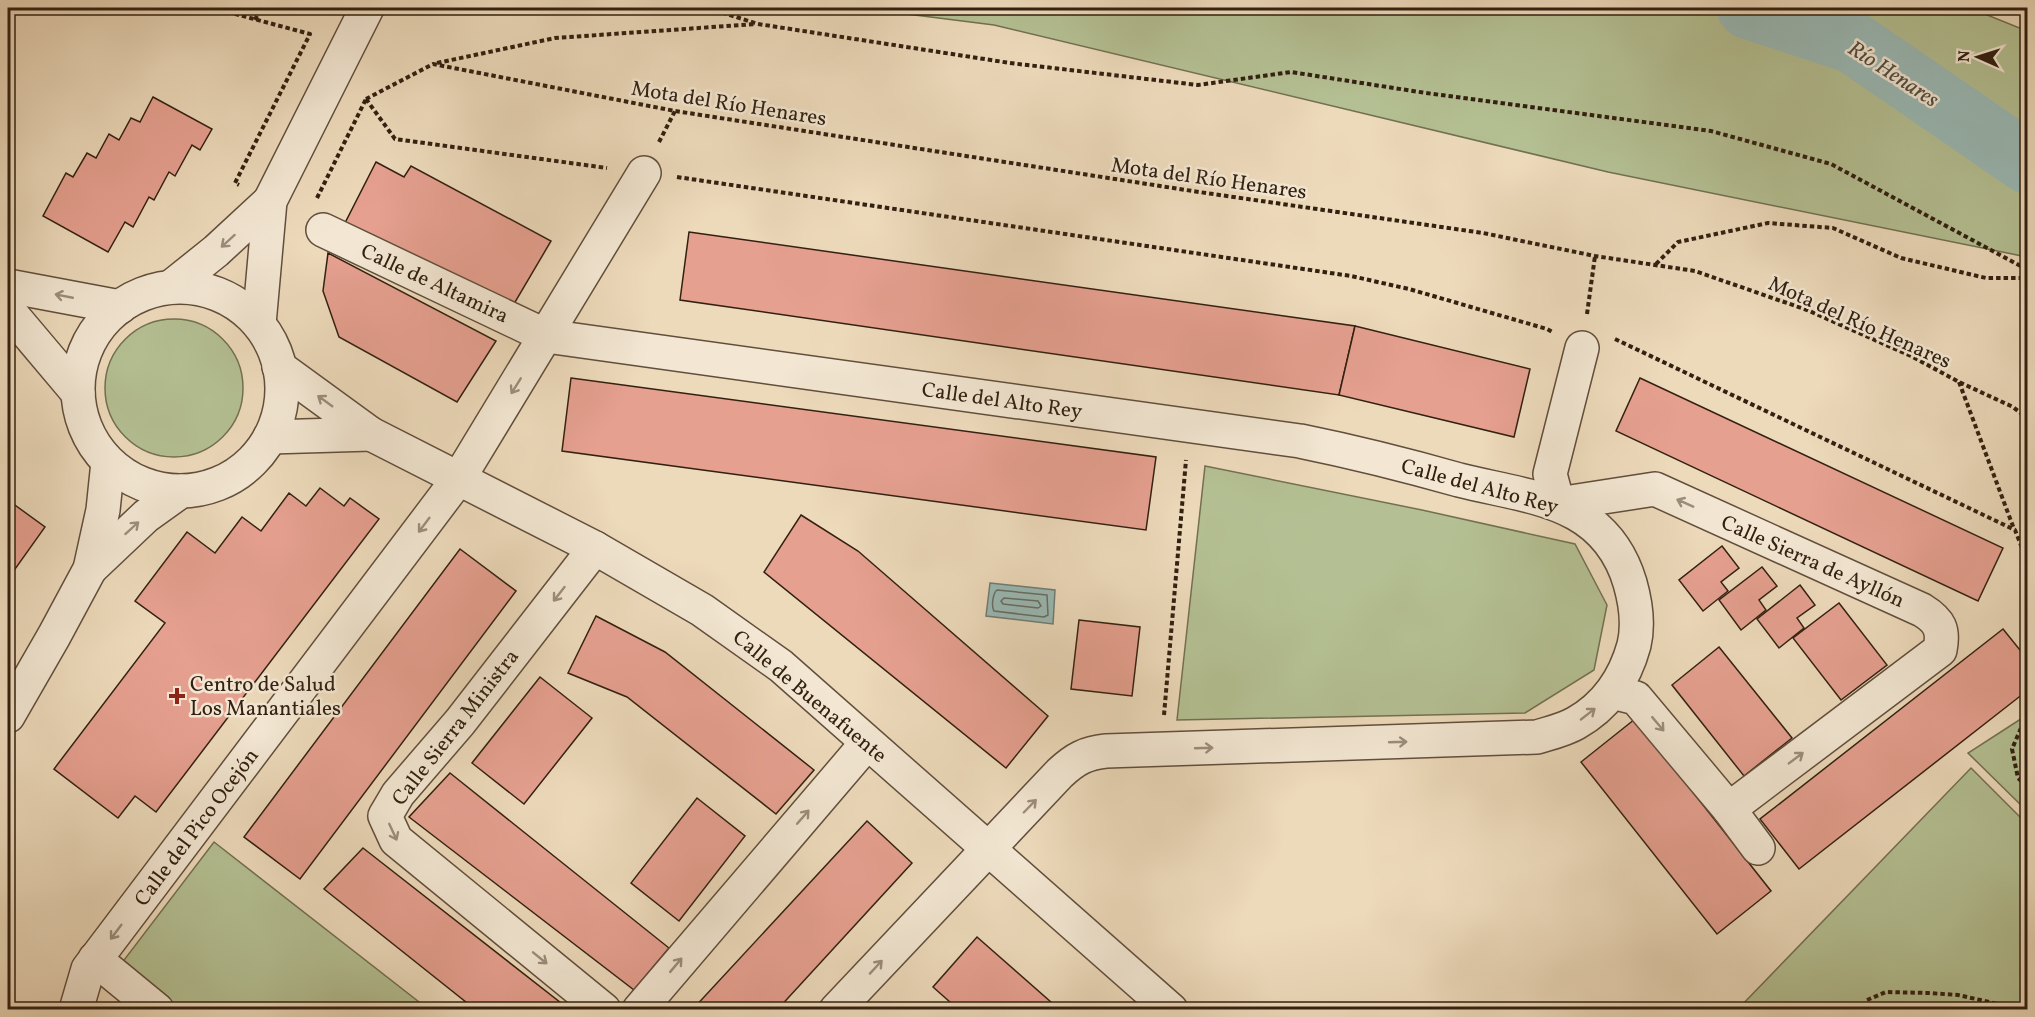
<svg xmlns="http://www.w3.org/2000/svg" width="2035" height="1017" font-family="Vollkorn,serif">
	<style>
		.green { fill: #b4c093; stroke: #737052; stroke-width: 1.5 }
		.water { fill: #9abab6; stroke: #707c74; stroke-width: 1.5 }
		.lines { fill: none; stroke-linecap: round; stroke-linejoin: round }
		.shore { stroke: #666d64; stroke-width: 1.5 }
		.river { stroke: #9abab6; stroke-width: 62 }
		.building { fill: #e6a090; stroke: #322011; stroke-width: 1.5 }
		.minor-casing { stroke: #614e3c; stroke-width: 36 }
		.path { stroke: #322011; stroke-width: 4; stroke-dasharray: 4.5 3; stroke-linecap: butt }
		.minor { stroke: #f3e7d3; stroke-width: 33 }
		.oneway { stroke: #9c8d7c }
		.poi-dot { fill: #8f2418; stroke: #f3e7d3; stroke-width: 2 }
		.labels { text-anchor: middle; stroke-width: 5; stroke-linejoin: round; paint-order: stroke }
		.street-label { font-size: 21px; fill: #322011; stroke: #f3e7d3 }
		.poi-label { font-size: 21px; fill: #322011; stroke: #f3e7d3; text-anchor: start }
		.water-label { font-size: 22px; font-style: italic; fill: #514e43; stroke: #f3e7d3 }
	</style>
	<rect width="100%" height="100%" fill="#eddabb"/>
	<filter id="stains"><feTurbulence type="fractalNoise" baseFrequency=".00333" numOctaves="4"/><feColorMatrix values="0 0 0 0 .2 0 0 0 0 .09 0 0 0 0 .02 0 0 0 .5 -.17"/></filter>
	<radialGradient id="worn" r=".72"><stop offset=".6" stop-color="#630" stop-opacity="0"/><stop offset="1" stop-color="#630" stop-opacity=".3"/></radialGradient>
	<g class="green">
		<polygon points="859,8 1970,8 2027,31 2027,257 1608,172 994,25"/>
		<circle cx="174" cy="388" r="69"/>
		<polygon points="1205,466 1422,510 1575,544 1607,605 1594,670 1525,713 1177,720"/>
		<polygon points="2027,715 2027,811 1968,753"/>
		<polygon points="1971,768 2027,824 2027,1009 1738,1009"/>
		<polygon points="214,842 428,1009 177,1009 121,964"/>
	</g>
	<polygon class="water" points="990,583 1055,590 1053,624 986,616"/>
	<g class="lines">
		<g class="shore">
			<path d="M997,590l50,5 1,20 -4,2 -50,-6c-3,-5 -1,-18 3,-21z"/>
			<polygon points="1004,598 1038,601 1041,606 1038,608 1003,604 1001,601"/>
		</g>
		<polyline class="river" points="1748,8 1852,42 2028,163"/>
	</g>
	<g class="building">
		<polygon points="153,97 212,129 200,150 192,145 175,176 169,172 154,200 149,197 133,227 125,222 108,252 43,216 66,173 73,177 87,153 96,158 109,134 119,140 131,118 140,122"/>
		<polygon points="376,162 404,177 411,166 551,241 511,309 345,223"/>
		<polygon points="689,232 1355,326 1339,395 680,300"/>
		<polygon points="328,253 496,341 457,402 339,337 323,291"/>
		<polygon points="1355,326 1530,369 1514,437 1339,395"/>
		<polygon points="571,378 1156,457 1146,530 562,451"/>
		<polygon points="1640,378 2003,548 1978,601 1616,431"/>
		<polygon points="320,488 344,506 350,498 379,519 156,812 135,796 118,818 54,769 165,623 135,601 187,532 215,553 242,517 261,531 289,493 306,506"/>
		<polygon points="8,500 45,527 8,579"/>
		<polygon points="801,515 858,551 1048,716 1006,768 764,572"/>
		<polygon points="1722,546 1739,568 1721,582 1728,591 1703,611 1679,580"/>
		<polygon points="460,549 516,591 300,879 244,837"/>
		<polygon points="1762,567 1777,586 1759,600 1766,610 1741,630 1719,600"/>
		<polygon points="1800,585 1815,605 1797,618 1804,628 1779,648 1757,619"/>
		<polygon points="1839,603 1887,665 1841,700 1793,638"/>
		<polygon points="596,616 665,652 814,770 776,814 627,697 568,673"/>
		<polygon points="1079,620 1140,627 1132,696 1071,689"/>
		<polygon points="2003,629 2028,660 2028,690 1799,869 1760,819"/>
		<polygon points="1719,647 1792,738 1744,776 1672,685"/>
		<polygon points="540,677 592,718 524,804 472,763"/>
		<polygon points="1635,719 1771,891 1717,934 1581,762"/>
		<polygon points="450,773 669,948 634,990 409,817"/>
		<polygon points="697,798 745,836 679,921 631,883"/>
		<polygon points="867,821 912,863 777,1010 692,1010"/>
		<polygon points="363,848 570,1010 476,1010 324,889"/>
		<polygon points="977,937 1060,1010 959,1010 933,987"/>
	</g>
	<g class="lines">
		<g class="minor-casing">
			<g id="minor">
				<path d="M323,230l223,106 754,105c54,11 106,24 159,39 71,18 146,19 171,103 6,21 9,41 4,62 -9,33 -28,61 -58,78 -12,7 -26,10 -39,14l-431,14c-20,2 -31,8 -46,22l-224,237"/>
				<polyline points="8,286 120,307"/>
				<polyline points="171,287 216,251 270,201"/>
				<circle cx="180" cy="389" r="102"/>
				<polyline points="8,310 78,393"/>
				<polyline points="259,324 270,201 367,8"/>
				<path d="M1582,348l-32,126 8,30 97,-15 267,121c18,11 22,20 18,40l-211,159 -93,-111 -24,-6"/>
				<polyline points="279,367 371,434 595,548 702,610 781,666 1171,1010"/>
				<polyline points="270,437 371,434"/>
				<polyline points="595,548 460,722 398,794 385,816 396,840 604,1010"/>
				<polyline points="90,569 146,516 181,491"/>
				<polyline points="8,716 54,636 90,569 103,510 108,462"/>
				<polyline points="1729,809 1758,848"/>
				<polyline points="95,959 157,1010"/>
				<polyline points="76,1010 88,969 459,478 644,173"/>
				<polyline points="639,1010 867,743"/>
			</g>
		</g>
		<g class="path">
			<polyline points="213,8 310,34 235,183 239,185"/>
			<polyline points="708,8 758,24 1010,63 1198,85 1291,72 1426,93 1711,131 1831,164 2028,270"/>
			<polyline points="255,20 261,8"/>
			<polyline points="437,63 555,38 756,24"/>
			<polyline points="366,99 395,139 607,168"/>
			<polyline points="366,99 433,64 675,111 1199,192 1483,233 1595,256 1695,271 1807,310 1911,356 1959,382 2013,407 2028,419"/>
			<polyline points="659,142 675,111"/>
			<polyline points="677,177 1351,276 1409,289 1547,329 1554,333"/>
			<polyline points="317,198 366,99"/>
			<polyline points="1656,264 1678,242 1768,223 1833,228 1901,258 1986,278 2028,278"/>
			<polyline points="1587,314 1595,256"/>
			<polyline points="1615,339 2015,530 2028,563"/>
			<polyline points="1959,382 2014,529"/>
			<polyline points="1164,715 1186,460"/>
			<polyline points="2028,726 2021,728 2012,749 2018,778 2028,787"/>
			<polyline points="1867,1000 1886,992 1928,993 1958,995 2025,1010"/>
		</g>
		<use href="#minor" class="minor"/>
	</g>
	<defs><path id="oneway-shaft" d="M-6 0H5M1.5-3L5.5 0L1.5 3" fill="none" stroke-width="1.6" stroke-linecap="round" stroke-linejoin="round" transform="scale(1.5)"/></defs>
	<g class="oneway">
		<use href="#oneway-shaft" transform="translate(228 241) rotate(138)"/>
		<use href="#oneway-shaft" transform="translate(64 296) rotate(-169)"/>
		<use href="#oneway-shaft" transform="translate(516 386) rotate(122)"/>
		<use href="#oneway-shaft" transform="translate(325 401) rotate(-144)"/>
		<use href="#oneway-shaft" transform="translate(1685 503) rotate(-156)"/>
		<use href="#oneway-shaft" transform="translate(424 525) rotate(127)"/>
		<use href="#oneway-shaft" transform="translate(132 528) rotate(-42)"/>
		<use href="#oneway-shaft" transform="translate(559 594) rotate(128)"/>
		<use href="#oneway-shaft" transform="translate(1588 714) rotate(-38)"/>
		<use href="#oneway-shaft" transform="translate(1658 724) rotate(50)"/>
		<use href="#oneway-shaft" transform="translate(1398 742) rotate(-2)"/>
		<use href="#oneway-shaft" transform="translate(1204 748) rotate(-2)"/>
		<use href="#oneway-shaft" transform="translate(1796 758) rotate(-37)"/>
		<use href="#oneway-shaft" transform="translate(1030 806) rotate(-46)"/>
		<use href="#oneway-shaft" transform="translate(803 817) rotate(-49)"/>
		<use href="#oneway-shaft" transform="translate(393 832) rotate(65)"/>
		<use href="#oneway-shaft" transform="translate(116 932) rotate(127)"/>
		<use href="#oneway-shaft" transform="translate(540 958) rotate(39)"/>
		<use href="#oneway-shaft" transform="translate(676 965) rotate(-50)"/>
		<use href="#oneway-shaft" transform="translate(876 967) rotate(-47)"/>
	</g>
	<path class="poi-dot" d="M174 687h6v6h6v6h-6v6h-6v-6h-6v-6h6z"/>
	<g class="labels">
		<g class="street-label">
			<text transform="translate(729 103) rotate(9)" y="7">Mota del Río Henares</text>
			<text transform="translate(1209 178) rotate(8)" y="7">Mota del Río Henares</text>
			<text transform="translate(435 283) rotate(25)" y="7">Calle de Altamira</text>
			<text transform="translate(1860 322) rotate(24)" y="7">Mota del Río Henares</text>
			<text transform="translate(1002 400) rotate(8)" y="7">Calle del Alto Rey</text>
			<text transform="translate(1480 486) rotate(15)" y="7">Calle del Alto Rey</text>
			<text transform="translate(1813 561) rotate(24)" y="7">Calle Sierra de Ayllón</text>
			<text transform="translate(810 696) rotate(40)" y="7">Calle de Buenafuente</text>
			<text transform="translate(455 727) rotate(-52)" y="7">Calle Sierra Ministra</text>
			<text transform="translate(196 827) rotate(-53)" y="7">Calle del Pico Ocejón</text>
		</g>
		<g class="poi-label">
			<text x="190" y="691">Centro de Salud<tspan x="190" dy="24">Los Manantiales</tspan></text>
		</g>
		<g class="water-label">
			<text transform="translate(1894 73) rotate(33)" y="8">Río Henares</text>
		</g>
	</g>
	<rect width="2035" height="1017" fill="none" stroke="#eddabb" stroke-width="30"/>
	<rect x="9" y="9" width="2017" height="999" fill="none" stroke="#322011" stroke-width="3"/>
	<rect x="15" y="15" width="2005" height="987" fill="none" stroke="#322011" stroke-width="1.5"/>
	<g transform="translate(1978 57) rotate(273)" stroke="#f3e7d3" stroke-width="4.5" paint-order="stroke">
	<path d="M0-4.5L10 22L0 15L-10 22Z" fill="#322011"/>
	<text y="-9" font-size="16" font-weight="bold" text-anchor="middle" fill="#322011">N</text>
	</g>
	<rect width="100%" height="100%" filter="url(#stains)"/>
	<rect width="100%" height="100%" fill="url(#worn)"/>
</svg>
